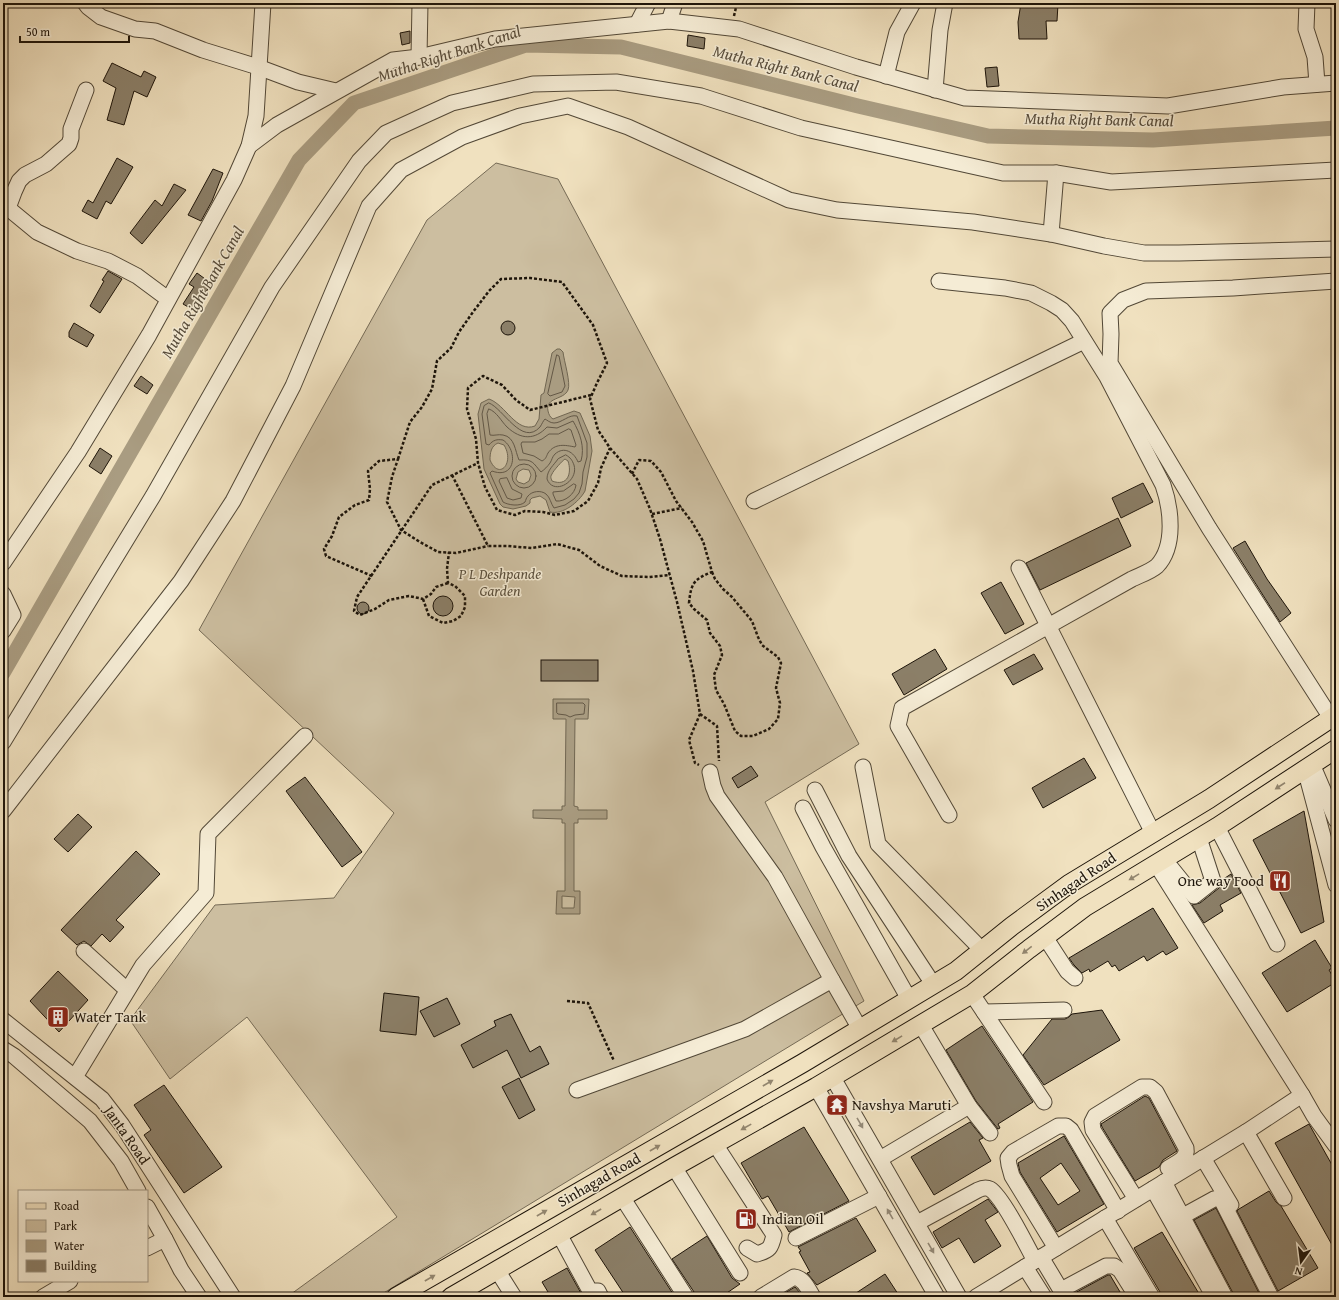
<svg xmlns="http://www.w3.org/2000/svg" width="1339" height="1300" font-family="'Gentium Book Plus',serif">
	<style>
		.green { fill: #ccbea0; stroke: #756a55 }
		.water { fill: #a99c81; stroke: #716651; fill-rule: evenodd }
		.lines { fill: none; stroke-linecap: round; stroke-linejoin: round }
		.shore { stroke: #645846; stroke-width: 1 }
		.canal { stroke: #a99c81; stroke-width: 15 }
		.building { fill: #8b7f68; stroke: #1e150a; fill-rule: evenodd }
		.minor-casing { stroke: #524837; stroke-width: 17 }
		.major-casing { stroke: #1e150a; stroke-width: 20 }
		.path { stroke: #1e150a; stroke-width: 2.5; stroke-dasharray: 3 2; stroke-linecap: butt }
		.minor { stroke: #f5ecd5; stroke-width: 15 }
		.major { stroke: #f0e1bf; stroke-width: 18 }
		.oneway { fill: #92856e }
		.oneway2 { fill: #948b7a }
		.labels { text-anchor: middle; stroke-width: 3; stroke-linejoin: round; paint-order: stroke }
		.park-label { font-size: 15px; font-style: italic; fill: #5b503e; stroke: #f5ecd5 }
		.poi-label { font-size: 15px; fill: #1e150a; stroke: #f5ecd5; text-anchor: start }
		.street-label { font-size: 15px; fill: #1e150a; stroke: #f5ecd5 }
		.water-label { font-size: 16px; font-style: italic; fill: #564b3a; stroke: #f5ecd5 }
	</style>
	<rect width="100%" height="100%" fill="#f0e1bf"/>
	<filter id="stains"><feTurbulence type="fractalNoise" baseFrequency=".005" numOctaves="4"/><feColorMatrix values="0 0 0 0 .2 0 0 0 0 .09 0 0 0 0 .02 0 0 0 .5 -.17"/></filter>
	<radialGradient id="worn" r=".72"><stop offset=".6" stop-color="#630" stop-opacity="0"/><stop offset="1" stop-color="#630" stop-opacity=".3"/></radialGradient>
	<polygon class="green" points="496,163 558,179 859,744 765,802 864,1001 377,1297 287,1297 397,1217 247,1017 170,1079 130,1020 215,905 334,898 394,813 199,630 427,220"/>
	<g class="water">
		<path d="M557,349h3l3,3c1,9 8,31 5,38 -4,10 -23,7 -20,21 1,4 2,6 5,8l21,-8 6,2 10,23 2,15 -7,40c-6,11 -22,24 -35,21l-4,-12 -6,-4 -8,2 -2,2v3l-4,3 -13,3 -10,-2 -3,-3 -16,-35 -6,-55 3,-11 8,-4c17,6 27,34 46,27l4,-7 2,-24 3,-2 8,-40zM498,443l6,2c11,18 -5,36 -14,15 0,-7 1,-14 8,-17zM565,459l3,2c4,12 0,26 -16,20 -1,-3 -2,-4 0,-7 1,-3 11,-14 13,-15zM523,469l6,1 2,5 -2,6 -5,3 -6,-2 -2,-3 2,-7z"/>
		<path d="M553,699h36l-1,20h-13l-1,87 4,1v3h29v9h-29v4h-4v68h6v23h-24l1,-23h8v-68h-3v-4l-29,-1v-8h29v-4h3l1,-87h-13zM562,896l13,1 -1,11h-12z"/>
	</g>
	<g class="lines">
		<g class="shore">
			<polygon points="557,355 559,356 565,386 562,392 550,396 548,394"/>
			<path d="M489,403c14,5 33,44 51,24 2,-3 3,-6 5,-8 2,1 5,4 9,4 8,0 15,-9 23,-7l10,27v14l-4,15 -1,12 -3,9 -5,6 -9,6 -11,3c-3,-4 -4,-11 -8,-14 -5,-4 -14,-3 -18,2 -2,2 -2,4 -3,6 -5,5 -17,3 -22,0l-13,-29 2,-2c24,9 26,-21 11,-31 -6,-1 -10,0 -14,5l-3,-1 -4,-30 2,-8z"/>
			<path d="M489,409c8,3 12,12 18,18 14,13 28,13 40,0l10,1 16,-7c7,12 12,26 8,40l-3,1c-4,-10 -14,-16 -23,-8 -3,3 -3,6 -5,9 -2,3 -6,7 -9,9 -8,-9 -8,-13 -22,-12 -4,-9 -4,-23 -16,-25 -5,-1 -9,1 -13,0l-3,-21z"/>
			<path d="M569,429l2,1 5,15 -1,2c-10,-2 -20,-4 -27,6 -2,4 -2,6 -6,8l-8,-5 -11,-3 -2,-9 1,-2h13l7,-3 7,-5h9z"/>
			<path d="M566,455c5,3 6,5 8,10 5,17 -21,31 -27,14 0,-9 7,-14 11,-20z"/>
			<circle cx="524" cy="476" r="12"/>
			<polygon points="507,478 512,489 522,494 521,498 513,500 507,498 499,481 500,479"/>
			<path d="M574,484l2,1c-1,9 -11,17 -20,16l-3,-7v-2l10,-1z"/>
			<polygon points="557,703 583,703 585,705 584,714 575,715 570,717 566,715 558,714 557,713"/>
		</g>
		<polyline class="canal" points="3,673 299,160 354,103 526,45 621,47 858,106 988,136 1153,140 1336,128"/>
	</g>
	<g class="building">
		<polygon points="1021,3 1040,6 1040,3 1058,4 1057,21 1046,21 1047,39 1019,39 1018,22"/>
		<polygon points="410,31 410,43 402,45 400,33"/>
		<polygon points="688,35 705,38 704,49 687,46"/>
		<polygon points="112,63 141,77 144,71 156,77 147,97 134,91 124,125 107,120 116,88 103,81"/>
		<polygon points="997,67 999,86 987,87 985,68"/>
		<polygon points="117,158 133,167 111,204 106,201 97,219 82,211 88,200 93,203"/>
		<polygon points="213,169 223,173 212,201 201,221 188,215"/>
		<polygon points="174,184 186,190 142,244 130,233 155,200 162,206"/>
		<polygon points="108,271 122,279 100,313 90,306 104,281 102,280"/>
		<polygon points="197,273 212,284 202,297 205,299 197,312 183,304 194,287 189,284"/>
		<circle cx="508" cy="328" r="7"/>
		<polygon points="74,323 94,335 87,347 69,337 69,332"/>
		<polygon points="141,376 153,385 147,394 134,386"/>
		<polygon points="100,448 112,456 101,474 89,466"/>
		<polygon points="1143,483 1153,502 1121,518 1112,498"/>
		<polygon points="1118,518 1131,546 1040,590 1026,563"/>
		<polygon points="1245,541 1267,579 1291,613 1280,622 1233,548"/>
		<polygon points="1001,582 1024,624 1005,634 981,593"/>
		<circle cx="443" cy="606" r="10"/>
		<circle cx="363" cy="608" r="6"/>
		<polygon points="935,649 947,669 904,695 892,674"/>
		<polygon points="1034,654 1043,669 1013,685 1004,670"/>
		<rect x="541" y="660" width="57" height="21"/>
		<polygon points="1084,758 1096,778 1043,808 1032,788"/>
		<polygon points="751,766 758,776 738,788 732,778"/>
		<polygon points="305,777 362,852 342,867 286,791"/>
		<polygon points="1304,811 1324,922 1301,933 1253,840"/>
		<polygon points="78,814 92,827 68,852 54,839"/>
		<polygon points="136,851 160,874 116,920 124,927 110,942 102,934 91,946 84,941 77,945 61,930"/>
		<polygon points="1231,874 1241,893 1220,905 1223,911 1204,923 1192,905 1200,903 1219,888 1221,884 1222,880"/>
		<polygon points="1153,908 1178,948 1166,955 1163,951 1147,961 1144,956 1119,971 1115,965 1112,967 1108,961 1090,972 1089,969 1082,973 1074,965 1069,958"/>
		<polygon points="1315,940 1332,968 1329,970 1336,982 1287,1012 1262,973"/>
		<polygon points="58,971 88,1000 59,1032 30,1001"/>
		<polygon points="384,993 419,997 416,1035 380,1031"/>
		<polygon points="447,998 460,1024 434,1037 420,1011"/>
		<polygon points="1102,1010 1120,1040 1044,1085 1023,1055 1052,1019 1065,1019 1069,1017 1072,1014"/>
		<polygon points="511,1014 530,1052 540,1046 549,1064 521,1078 507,1050 473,1068 461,1045 496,1026 494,1021"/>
		<polygon points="982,1026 1033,1102 998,1124 1000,1128 998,1129 976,1101 946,1050"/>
		<polygon points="519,1078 535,1110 519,1119 502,1087"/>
		<polygon points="164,1085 222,1167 184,1193 144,1135 151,1130 134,1105"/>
		<polygon points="1145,1096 1149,1098 1177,1151 1163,1160 1159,1167 1135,1181 1102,1127 1101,1124"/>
		<polygon points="970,1122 983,1138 979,1140 991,1161 934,1195 911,1157"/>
		<polygon points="1309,1124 1336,1172 1336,1252 1275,1143"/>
		<polygon points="804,1127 849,1201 789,1232 768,1196 762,1199 741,1163"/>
		<path d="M1064,1136l40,68 -47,28 -37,-60 -2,-9zM1061,1163l19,28 -22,14 -18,-27z"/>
		<polygon points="1269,1191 1276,1202 1281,1206 1318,1268 1278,1291 1237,1211 1239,1209"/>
		<polygon points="988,1199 998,1212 985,1220 1001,1246 974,1263 959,1238 942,1248 933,1232"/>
		<polygon points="1216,1208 1261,1297 1234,1297 1233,1293 1194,1220"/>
		<polygon points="856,1218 876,1251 817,1285 807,1273 810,1272 799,1252 801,1251 798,1247"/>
		<polygon points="630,1227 675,1297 626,1297 595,1250"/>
		<polygon points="1162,1232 1201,1297 1161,1297 1160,1292 1134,1248"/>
		<polygon points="707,1236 732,1278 740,1284 721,1297 695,1297 694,1292 672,1259"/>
		<polygon points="567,1268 582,1295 584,1297 551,1297 542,1282"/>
		<polygon points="885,1274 900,1297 850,1297"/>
		<polygon points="1108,1275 1110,1275 1123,1297 1074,1297 1073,1294"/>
		<polygon points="795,1287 801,1294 796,1297 778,1297"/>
	</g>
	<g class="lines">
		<g class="minor-casing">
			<g id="minor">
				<polyline points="85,3 88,7 101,17 135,29 155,31 203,50 258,67 298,82 336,91"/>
				<polyline points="1307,3 1306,29 1315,57 1317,84"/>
				<polyline points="669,21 675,3"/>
				<polyline points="637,24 648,3"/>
				<polyline points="419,57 420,3"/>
				<polyline points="886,76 897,32 913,3"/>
				<polyline points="935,90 940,30 945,3"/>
				<polyline points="249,146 277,125 393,60 419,57 495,39 669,21 739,29 856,67 965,98 1168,106 1283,87 1336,83"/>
				<polyline points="3,204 37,232 77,251 108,261 137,276 168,299"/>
				<polyline points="8,208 14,192 19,181 25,175 46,164 69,144 71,138 71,129 86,90"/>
				<polyline points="1051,234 1056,173"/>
				<path d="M939,281l66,7 26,5 20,10 11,7 10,11 35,56 56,108c8,23 13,61 -6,81 -7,6 -17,9 -25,13l-230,129 -4,18 51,89"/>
				<polyline points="754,501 1084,341"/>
				<polyline points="3,563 78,452 149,335 234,180 249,146 256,116 263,3"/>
				<polyline points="1019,568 1153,833"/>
				<polyline points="3,594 13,615 3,631"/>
				<polyline points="1331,718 1209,528 1110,363 1111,334 1110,313 1123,300 1146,291 1233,288 1336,281"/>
				<polyline points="3,742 153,496 272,287 359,161 386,133 452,103 533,84 616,82 701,96 801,128 1003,173 1056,173 1111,182 1336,170"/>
				<polyline points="1312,764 1336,820"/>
				<polyline points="863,767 878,844 982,950"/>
				<polyline points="1305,769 1336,885"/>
				<polyline points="710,772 713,786 717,796 775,877 832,980"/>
				<polyline points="815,790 849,856 933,984"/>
				<polyline points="803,808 823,847 909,999"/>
				<polyline points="3,811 181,581 233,501 293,386 369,206 401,170 462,137 520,116 568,106 628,127 789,200 837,210 973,222 1051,234 1104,246 1144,253 1179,253 1336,249"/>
				<polyline points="1217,827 1277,944"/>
				<polyline points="1164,859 1194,896 1213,881 1199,838"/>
				<polyline points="1045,937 1067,971 1075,978"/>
				<polyline points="84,951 127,990"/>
				<polyline points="972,994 1044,1102"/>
				<polyline points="984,1012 1064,1010"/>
				<polyline points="3,1020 102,1099 122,1125 233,1297"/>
				<polyline points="921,1025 969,1106 990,1133"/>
				<polyline points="3,1049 14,1056 90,1121 121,1161 138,1191"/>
				<polyline points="75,1077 143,965 206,893 208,834 305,736"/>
				<polyline points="833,1078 959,1297"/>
				<polyline points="816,1087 937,1297"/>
				<polyline points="577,1090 745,1029 832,980 860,1029"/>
				<polyline points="1302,1095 1314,1116 1336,1146"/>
				<polyline points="1246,1132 1284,1198"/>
				<path d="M715,1144l59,91c-3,13 -4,15 -17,19l-10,-6"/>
				<polyline points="1203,1158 1231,1205"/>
				<polyline points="880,1159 969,1106"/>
				<polyline points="674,1167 740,1273"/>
				<polyline points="1164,1182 1225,1297"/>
				<polyline points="1153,1189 1214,1297"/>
				<polyline points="622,1197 686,1297"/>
				<path d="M1136,1199l-43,-69 -1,-8 3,-6 47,-29h8l6,5 30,56c2,11 -10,15 -18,20"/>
				<polyline points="147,1207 165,1239 181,1270 199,1297"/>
				<polyline points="1183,1216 1214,1199 1218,1198 1222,1201 1271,1297"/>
				<polyline points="1105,1218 1152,1297"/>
				<path d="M917,1223l61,-33c4,-2 8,-3 12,-1 12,7 37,57 45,72"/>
				<polyline points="559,1234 590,1291 598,1291 601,1297"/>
				<polyline points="796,1238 879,1196"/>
				<polyline points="147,1248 165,1239"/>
				<polyline points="1056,1248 1012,1176 1009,1165 1008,1158 1013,1152 1058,1126 1066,1126 1071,1130 1118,1211"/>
				<polyline points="1041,1257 1065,1297"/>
				<polyline points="1025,1267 1044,1297"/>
				<polyline points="497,1270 514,1297"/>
				<polyline points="1061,1290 1106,1266 1114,1266 1120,1270 1137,1297"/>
				<polyline points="43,1297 70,1281"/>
				<path d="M761,1297l33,-20c10,1 14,12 19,20"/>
				<polyline points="976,1297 1246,1132 1302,1095 1156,864"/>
			</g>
		</g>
		<g class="major-casing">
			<g id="major">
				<polyline points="396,1297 803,1063 956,971 1012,926 1069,884 1209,799 1336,715"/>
				<polyline points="451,1297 674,1167 816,1087 972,994 1029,949 1085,907 1217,827 1336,749"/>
			</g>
		</g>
		<g class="path">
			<polyline points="734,16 737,3"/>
			<polyline points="591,395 530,410 516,400 502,385 483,376 468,388 467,409 476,439 478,463 485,487 497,510 515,515 525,511 543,512 555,515 574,511 588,501 598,483 601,468 610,448"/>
			<polyline points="398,459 410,422 422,407 432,389 437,361 451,348 459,332 473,312 489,291 501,279 530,278 562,282 593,325 607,363 597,383 590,399 598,430 610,448 637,479 650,509 660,539 677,602 693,671 700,714 689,740 695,763 699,765"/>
			<path d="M632,474l7,-14 12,1 10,11 15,29 16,21 11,19 9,31c-18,7 -21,11 -23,31l5,6 13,11 3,13 10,13 2,9 -8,20 2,15 8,14 11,27 6,5h12l16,-7 9,-10 2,-16 -4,-15 5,-25 -3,-6 -16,-12 -4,-8 -6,-16 -20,-24 -9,-8 -8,-10 -3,-7"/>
			<polyline points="452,475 488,546 507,546 532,548 557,544 579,550 600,566 622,576 649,577 670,575"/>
			<polyline points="652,514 682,508"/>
			<polyline points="372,576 326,556 324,549 332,536 339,517 355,505 369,500 370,489 368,471 379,461 398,459 392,477 387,502 401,530 420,542 438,552 456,553 488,546"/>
			<polyline points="448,583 436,587 431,594 423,599 409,596 389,600 375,609 360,615 354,611 357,597 432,485 478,463"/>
			<polyline points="423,599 429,616 443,623 453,621 461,616 465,607 465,596 455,586 448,583 447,569 449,552"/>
			<polyline points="700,714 717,726 719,761"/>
			<polyline points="567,1001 588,1003 614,1061"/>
		</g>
		<use href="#minor" class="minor"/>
		<use href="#major" class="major"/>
	</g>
	<defs><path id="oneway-solid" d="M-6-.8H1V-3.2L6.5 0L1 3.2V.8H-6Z"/></defs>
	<g class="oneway">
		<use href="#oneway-solid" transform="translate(1280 786) rotate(147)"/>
		<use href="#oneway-solid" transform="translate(1134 877) rotate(149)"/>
		<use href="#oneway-solid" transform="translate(1027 950) rotate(142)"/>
		<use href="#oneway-solid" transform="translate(897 1039) rotate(149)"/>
		<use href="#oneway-solid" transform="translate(768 1083) rotate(-30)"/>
		<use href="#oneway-solid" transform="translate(746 1127) rotate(151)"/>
		<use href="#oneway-solid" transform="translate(655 1148) rotate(-30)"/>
		<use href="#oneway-solid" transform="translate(596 1212) rotate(150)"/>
		<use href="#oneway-solid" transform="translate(542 1213) rotate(-30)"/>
		<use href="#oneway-solid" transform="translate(430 1278) rotate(-30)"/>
	</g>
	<g class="oneway2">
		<use href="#oneway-solid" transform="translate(860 1123) rotate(60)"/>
		<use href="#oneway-solid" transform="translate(890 1214) rotate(-120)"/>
		<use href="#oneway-solid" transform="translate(931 1248) rotate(60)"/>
	</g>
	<defs>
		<g id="restaurant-square" transform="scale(1.15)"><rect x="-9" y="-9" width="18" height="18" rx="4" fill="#8f2418" stroke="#f5ecd5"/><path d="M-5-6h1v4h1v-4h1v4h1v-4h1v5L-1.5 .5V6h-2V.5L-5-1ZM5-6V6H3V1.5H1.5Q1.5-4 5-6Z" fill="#fff"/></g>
		<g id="building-square" transform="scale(1.15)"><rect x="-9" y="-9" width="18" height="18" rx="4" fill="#8f2418" stroke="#f5ecd5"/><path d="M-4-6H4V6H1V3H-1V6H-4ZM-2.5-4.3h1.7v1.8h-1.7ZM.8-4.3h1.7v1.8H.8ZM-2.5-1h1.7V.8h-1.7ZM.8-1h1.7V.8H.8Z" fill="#fff"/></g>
		<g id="temple-square" transform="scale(1.15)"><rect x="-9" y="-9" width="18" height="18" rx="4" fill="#8f2418" stroke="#f5ecd5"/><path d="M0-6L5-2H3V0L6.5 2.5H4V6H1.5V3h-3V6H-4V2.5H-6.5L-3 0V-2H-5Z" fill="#fff"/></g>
		<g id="fuel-square" transform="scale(1.15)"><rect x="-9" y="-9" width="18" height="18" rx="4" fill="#8f2418" stroke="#f5ecd5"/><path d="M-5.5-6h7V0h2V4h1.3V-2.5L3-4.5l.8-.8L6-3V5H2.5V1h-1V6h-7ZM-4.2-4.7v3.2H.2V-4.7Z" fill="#fff"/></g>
	</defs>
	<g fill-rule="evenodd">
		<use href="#restaurant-square" x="1280" y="881"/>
		<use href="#building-square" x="58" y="1017"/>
		<use href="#temple-square" x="837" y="1105"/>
		<use href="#fuel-square" x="746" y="1219"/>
	</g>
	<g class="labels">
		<g class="park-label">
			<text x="500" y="579">P L Deshpande<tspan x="500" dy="17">Garden</tspan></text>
		</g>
		<g class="poi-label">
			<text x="1264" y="886" text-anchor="end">One way Food</text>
			<text x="74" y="1022">Water Tank</text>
			<text x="852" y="1110">Navshya Maruti</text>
			<text x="762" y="1224">Indian Oil</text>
		</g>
		<g class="street-label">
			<text transform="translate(1076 882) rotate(-34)" y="5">Sinhagad Road</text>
			<text transform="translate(127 1135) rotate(55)" y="5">Janta Road</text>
			<text transform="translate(599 1180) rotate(-30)" y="5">Sinhagad Road</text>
		</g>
		<g class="water-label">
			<text transform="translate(449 53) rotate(-18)" y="6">Mutha Right Bank Canal</text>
			<text transform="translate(786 68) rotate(14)" y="6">Mutha Right Bank Canal</text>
			<text transform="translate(1099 119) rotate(1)" y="6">Mutha Right Bank Canal</text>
			<text transform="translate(202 292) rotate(-60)" y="6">Mutha Right Bank Canal</text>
		</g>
	</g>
	<rect width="1339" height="1300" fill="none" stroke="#f0e1bf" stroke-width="16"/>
	<rect x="4" y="4" width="1331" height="1292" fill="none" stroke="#1e150a" stroke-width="2"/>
	<rect x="8" y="8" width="1323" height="1284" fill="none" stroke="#1e150a"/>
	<rect x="18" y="1190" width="130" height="92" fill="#f5ecd5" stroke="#9f9684"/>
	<rect x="26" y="1203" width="20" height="6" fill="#f0e1bf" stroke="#9f9684"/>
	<text x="54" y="1210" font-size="12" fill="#1e150a">Road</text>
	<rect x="26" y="1220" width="20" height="12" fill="#ccbea0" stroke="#9f9684"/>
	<text x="54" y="1230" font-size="12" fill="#1e150a">Park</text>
	<rect x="26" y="1240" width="20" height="12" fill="#a99c81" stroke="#9f9684"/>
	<text x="54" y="1250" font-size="12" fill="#1e150a">Water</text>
	<rect x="26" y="1260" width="20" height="12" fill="#8b7f68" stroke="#9f9684"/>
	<text x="54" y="1270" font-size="12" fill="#1e150a">Building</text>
	<g transform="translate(1301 1262) rotate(194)" stroke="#f5ecd5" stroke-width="3" paint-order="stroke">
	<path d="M0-3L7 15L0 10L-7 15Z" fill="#1e150a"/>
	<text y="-6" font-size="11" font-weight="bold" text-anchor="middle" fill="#1e150a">N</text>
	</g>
	<path d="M20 36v6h109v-6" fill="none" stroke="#1e150a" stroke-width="2"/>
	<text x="26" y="36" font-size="12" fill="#1e150a" stroke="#f5ecd5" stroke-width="3" paint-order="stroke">50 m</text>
	<rect width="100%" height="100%" filter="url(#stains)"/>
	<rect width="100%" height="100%" fill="url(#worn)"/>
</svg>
